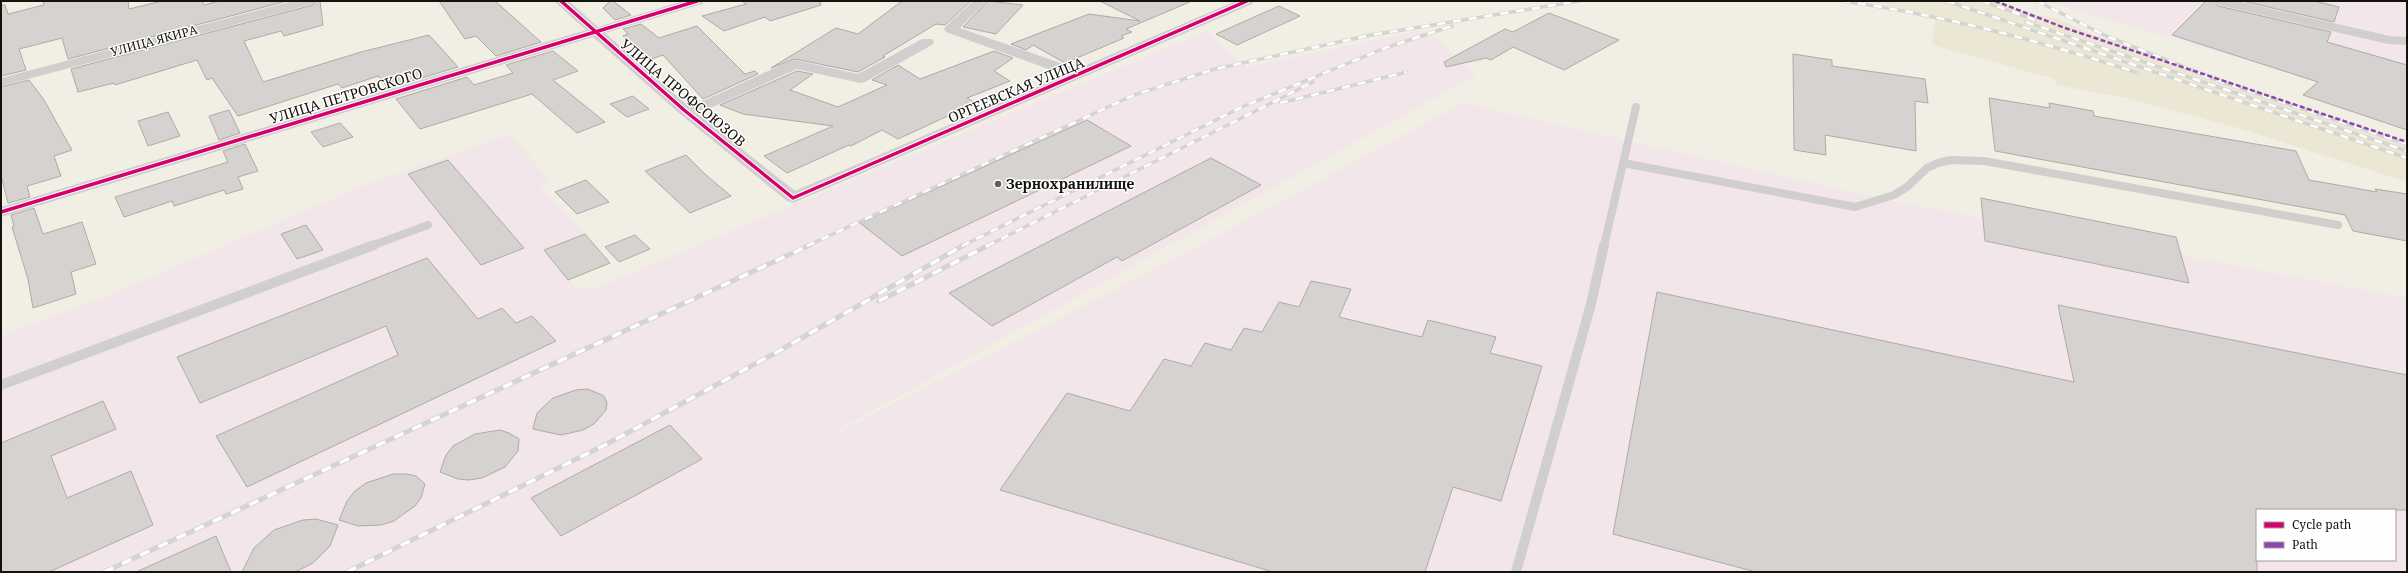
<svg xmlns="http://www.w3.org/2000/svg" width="2408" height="573" font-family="'Noto Serif',serif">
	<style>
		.built { fill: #ece7d4 }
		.industrial { fill: #f2e6eb; fill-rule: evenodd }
		.building { fill: #d6d2cf; stroke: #aeaaa8 }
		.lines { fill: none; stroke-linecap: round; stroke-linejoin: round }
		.lane-far1 { stroke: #d0cfce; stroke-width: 8 }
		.lane { stroke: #d0cfce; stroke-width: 10 }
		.street { fill: #d0cfce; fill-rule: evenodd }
		.rail-far1-casing { stroke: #d4d4d0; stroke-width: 3.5 }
		.rail-casing { stroke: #d4d4d0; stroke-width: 5 }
		.rail-far1 { stroke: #fefefe; stroke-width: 2.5; stroke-dasharray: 8; stroke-linecap: butt }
		.rail { stroke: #fefefe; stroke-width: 3.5; stroke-dasharray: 10; stroke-linecap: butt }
		.quiet { stroke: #8e44ad; stroke-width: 2.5; stroke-dasharray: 5 2.5; stroke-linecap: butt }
		.cycleway-casing { stroke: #fefefe; stroke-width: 5.5 }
		.cycleway { stroke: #d6006c; stroke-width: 3.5 }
		.poi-dot { fill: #615f58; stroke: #fefefe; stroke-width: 1.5 }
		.labels { text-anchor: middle; stroke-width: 3; stroke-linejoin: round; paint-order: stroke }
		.far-street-label { font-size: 12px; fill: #14120c; stroke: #fefefe }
		.street-label { font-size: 14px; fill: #14120c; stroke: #fefefe }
		.poi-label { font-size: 14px; font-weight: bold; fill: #14120c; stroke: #fefefe; text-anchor: start }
	</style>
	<rect width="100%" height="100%" fill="#f1eee4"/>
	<polygon class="built" points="1869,1 1998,1 2018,12 2055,18 2097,36 2407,143 2407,182 2238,128 2126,98 2056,85 2055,79 1932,45 1935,18"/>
	<g class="industrial">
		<polygon points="2045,1 2407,1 2407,107 2047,2"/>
		<path d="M1207,31l40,36 172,-36 17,7 40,37 -690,384 379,-195 298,-161 424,97 520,98v274h-2406v-236l111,-42 250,-108 148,-52 41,48 -11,5 45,47 -41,17 32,37h20zM2257,510h138v50h-138z"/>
	</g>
	<g class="building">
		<polygon points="43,1 128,1 129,9 162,1 202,1 204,5 219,1 287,1 68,59 62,38 19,49 26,70 1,76 1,5 5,5 8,14 44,5"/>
		<polygon points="316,1 320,1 323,25 284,36 281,31 244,41 263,82 361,52 429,35 458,67 388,88 378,76 342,88 338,84 238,116 212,78 207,80 197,60 115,85 114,83 78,92 71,69 313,5"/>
		<polygon points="439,1 495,1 541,42 496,56 476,36 465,39"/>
		<polygon points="610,1 613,1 631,15 615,20 603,8"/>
		<polygon points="742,1 820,1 821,5 770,21 765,17 724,31 702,16 746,4"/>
		<polygon points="902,1 971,1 945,25 936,24 883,56 885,57 858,72 795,59 771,68 836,28 858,34"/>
		<polygon points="988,1 1023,5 996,34 963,27"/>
		<polygon points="1100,1 1192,1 1126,29 1132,32 1121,36 1124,38 1065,63 1033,45 1026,50 1011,44 1089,14 1140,21"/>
		<polygon points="2206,1 2214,1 2218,6 2331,32 2327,42 2407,65 2407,130 2303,95 2318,82 2172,35"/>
		<polygon points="2242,1 2314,1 2339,7 2334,22"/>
		<polygon points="1279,6 1300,16 1237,45 1216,34"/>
		<polygon points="1549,13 1619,40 1564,70 1513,47 1491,60 1486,58 1446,67 1444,62 1505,29 1513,32"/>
		<polygon points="641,24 659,38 697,26 745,74 755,71 758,74 703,99 663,55 649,60 623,36 628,34 623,29"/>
		<polygon points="553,51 578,71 553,80 605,122 577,133 532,94 420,129 396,99 467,77 474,85 513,73 506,65"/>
		<polygon points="994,51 1013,58 994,71 1010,81 967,98 976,103 898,139 882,130 851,146 849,145 787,173 764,156 833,126 743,114 720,105 797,71 813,74 790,90 838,107 887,85 872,80 898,65 920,79"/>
		<polygon points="1793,54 1832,60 1832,66 1925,79 1928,103 1915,101 1916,151 1825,135 1826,155 1794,150"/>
		<polygon points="29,80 44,100 72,150 54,156 61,176 27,186 30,197 8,203 1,175 1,87"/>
		<polygon points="633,96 649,109 627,117 610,104"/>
		<polygon points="1989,98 2050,108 2049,103 2093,111 2094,116 2296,151 2309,180 2377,192 2375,189 2407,194 2407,241 2353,231 2345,215 1995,151"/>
		<polygon points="229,110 240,133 219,140 209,116"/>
		<polygon points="168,112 180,136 148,146 138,121"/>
		<polygon points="1087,120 1131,146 902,256 860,223"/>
		<polygon points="340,123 353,137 323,147 311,132"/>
		<polygon points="245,144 258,171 238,177 243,189 226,194 224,190 174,206 172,201 124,217 115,197 228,162 223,151"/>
		<polygon points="686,155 706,175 731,196 690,213 645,171"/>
		<polygon points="1211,158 1261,185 1122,261 1117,257 992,326 949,293"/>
		<polygon points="448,160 524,248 481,265 408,174"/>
		<polygon points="586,180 609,202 577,214 555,192"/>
		<polygon points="1981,198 2176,237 2189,283 1985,241"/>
		<polygon points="34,208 43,234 82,222 96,264 71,272 76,294 33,308 28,279 12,227 14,226 11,215"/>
		<polygon points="306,225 323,250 297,259 281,234"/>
		<polygon points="585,234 610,263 568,280 544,250"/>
		<polygon points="635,235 650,249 619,262 605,247"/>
		<polygon points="427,258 478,319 502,308 516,323 532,316 556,341 247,487 216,436 398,355 386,326 200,403 177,357"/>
		<polygon points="1311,281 1351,289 1339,317 1422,337 1428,320 1496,337 1490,353 1542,366 1501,501 1453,487 1425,572 1273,572 1000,490 1067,393 1130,411 1164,359 1191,366 1205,343 1231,350 1244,328 1262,332 1279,302 1299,307"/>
		<polygon points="1657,292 2074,382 2058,305 2407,375 2407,510 2257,510 2257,572 1756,572 1613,534"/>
		<polygon points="588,389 604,396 607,403 606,410 594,424 583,430 561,435 533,429 537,413 553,398 576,390"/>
		<polygon points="103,401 116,429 51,456 67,498 131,471 153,525 49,572 1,572 1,443"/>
		<polygon points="670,425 702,459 561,536 531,498"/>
		<polygon points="500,430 509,433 519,439 518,451 505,467 482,478 469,480 458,479 440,472 446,455 453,446 475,434"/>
		<polygon points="393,474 406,474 416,476 425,484 421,498 415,506 394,521 381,525 358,526 339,520 347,501 355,491 366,483"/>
		<polygon points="316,519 338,525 330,546 313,563 295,572 242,572 254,548 274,530 303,520"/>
		<polygon points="216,536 231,572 136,572"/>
	</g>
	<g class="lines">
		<g class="lane-far1">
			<polyline points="2219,1 2389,40 2407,41"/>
			<polyline points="1623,163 1855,207 1894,195 1907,187 1927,168 1938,163 1951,160 1984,161 2338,225"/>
			<polyline points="371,246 428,225"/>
			<polyline points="1604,246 1636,107"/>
		</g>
		<g class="lane">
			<polyline points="1,385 374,245"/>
			<polyline points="1516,572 1591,304 1604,245"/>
		</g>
		<g class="street">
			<polygon points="293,1 315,1 313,4 1,86 1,78"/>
			<polygon points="554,1 569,1 598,27 683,1 704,1 702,4 605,33 687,105 705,100 790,61 795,60 858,74 922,39 932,39 934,42 932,45 865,82 860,83 797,69 715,106 695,112 795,191 1065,75 946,32 944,29 946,26 973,1 987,1 960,28 1077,69 1236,1 1254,1 1252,4 793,203 787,201 679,113 593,37 1,217 1,207 586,30"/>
		</g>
		<g class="rail-far1-casing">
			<g id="rail-far1">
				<path d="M1842,1c101,14 199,40 296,72"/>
				<polyline points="1947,1 2407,158"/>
				<polyline points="1982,1 2035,20"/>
				<polyline points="2037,1 2106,36 2207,76"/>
				<polyline points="2026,22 2407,151"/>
				<polyline points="2202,75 2407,144"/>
				<polyline points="1280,103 1407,72"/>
				<polyline points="807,246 1134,95 1215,69 1371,35 1579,1"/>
				<polyline points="962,246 1242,107 1385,48 1452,26"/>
				<polyline points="987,246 1313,82"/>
			</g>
		</g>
		<g class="rail-casing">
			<g id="rail">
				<polyline points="879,301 989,245"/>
				<polyline points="104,572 810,245"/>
				<polyline points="347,572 605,445 779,351 964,245"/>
			</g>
		</g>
		<use href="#rail-far1" class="rail-far1"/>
		<use href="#rail" class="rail"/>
		<polyline class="quiet" points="1995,1 2065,28 2407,142"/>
		<g class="cycleway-casing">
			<g id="cycleway">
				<polyline points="561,1 684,110 793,198 1247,1"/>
				<polyline points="1,212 697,1"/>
			</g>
		</g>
		<use href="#cycleway" class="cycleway"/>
	</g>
	<circle class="poi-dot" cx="998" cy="184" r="4"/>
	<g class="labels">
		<g class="far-street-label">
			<text transform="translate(154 41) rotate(-15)" y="4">УЛИЦА ЯКИРА</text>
		</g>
		<g class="street-label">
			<text transform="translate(1016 90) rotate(-23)" y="5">ОРГЕЕВСКАЯ УЛИЦА</text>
			<text transform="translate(683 93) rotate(40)" y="5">УЛИЦА ПРОФСОЮЗОВ</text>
			<text transform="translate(346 96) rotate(-17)" y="5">УЛИЦА ПЕТРОВСКОГО</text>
		</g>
		<g class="poi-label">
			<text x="1006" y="189">Зернохранилище</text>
		</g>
	</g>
	<rect width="2408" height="573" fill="none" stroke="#14120c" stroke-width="4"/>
	<rect x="2256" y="509" width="140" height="52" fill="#fefefe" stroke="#a0a09d"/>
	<rect x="2264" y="522" width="20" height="6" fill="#d6006c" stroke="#a0a09d"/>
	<text x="2292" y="529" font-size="12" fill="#14120c">Cycle path</text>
	<rect x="2264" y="542" width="20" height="6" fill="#8e44ad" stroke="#a0a09d"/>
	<text x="2292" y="549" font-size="12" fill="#14120c">Path</text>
</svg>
